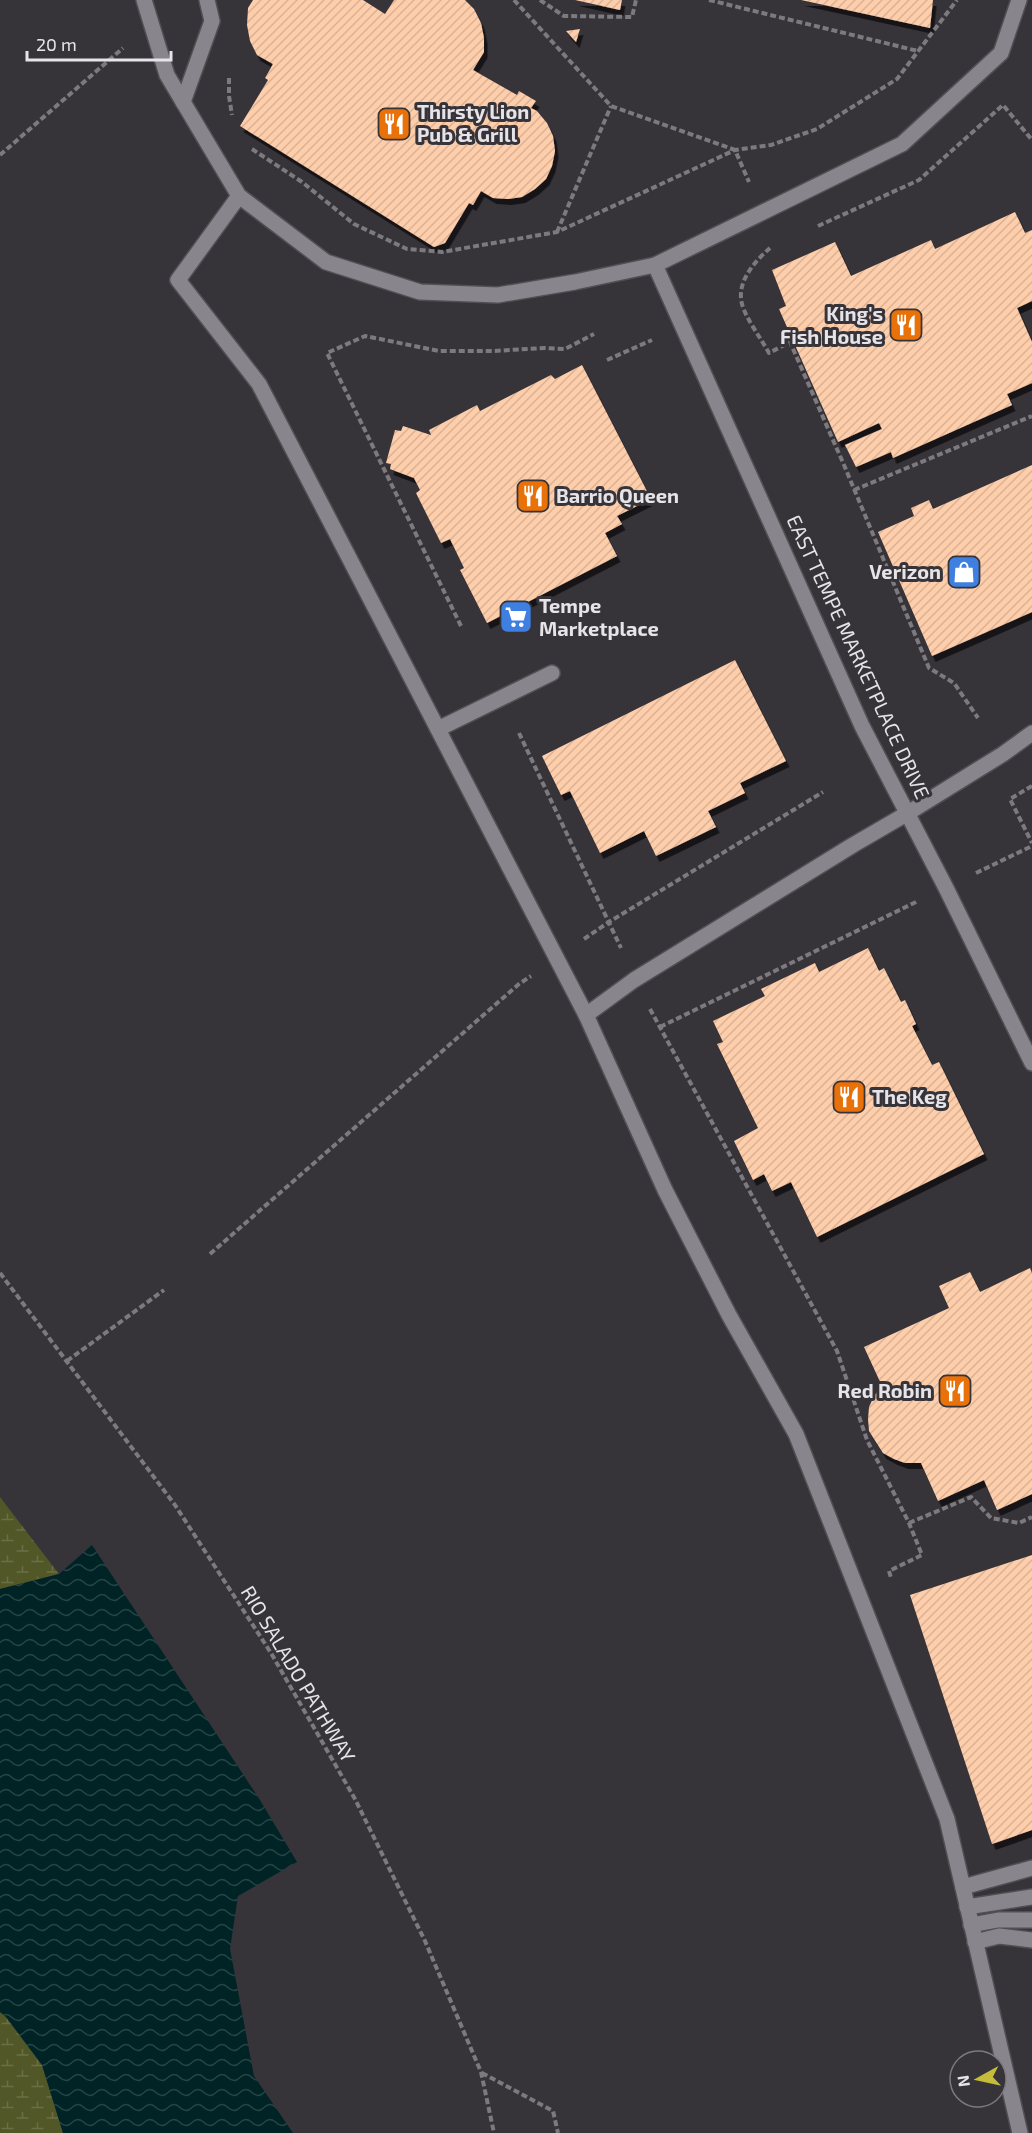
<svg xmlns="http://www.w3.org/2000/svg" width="1032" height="2133" font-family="'Exo 2',sans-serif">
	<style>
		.wetland { fill: url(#wetland-marsh) }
		.water { fill: url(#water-waves) }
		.building { fill: url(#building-hatch); filter: url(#shadow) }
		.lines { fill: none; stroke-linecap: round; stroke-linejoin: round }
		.lane-casing { stroke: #524f54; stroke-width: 18 }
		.path { stroke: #7d7a7f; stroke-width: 4; stroke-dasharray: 6 3; stroke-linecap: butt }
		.lane { stroke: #89858c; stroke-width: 15 }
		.labels { text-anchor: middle; stroke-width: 6; stroke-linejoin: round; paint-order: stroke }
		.poi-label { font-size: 20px; font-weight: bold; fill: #e7e4e9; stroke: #363339; text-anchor: start }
		.street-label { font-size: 20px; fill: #e7e4e9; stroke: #363339 }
	</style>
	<defs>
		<pattern id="wetland-marsh" width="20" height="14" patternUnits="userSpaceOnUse" patternTransform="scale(1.5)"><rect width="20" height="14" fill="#515726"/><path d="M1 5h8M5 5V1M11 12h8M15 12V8" fill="none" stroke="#6a6f46"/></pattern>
		<pattern id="water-waves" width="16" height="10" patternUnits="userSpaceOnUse" patternTransform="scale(1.5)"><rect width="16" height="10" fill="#002426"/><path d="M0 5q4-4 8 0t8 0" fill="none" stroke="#254446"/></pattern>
		<pattern id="building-hatch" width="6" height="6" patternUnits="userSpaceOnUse" patternTransform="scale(1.5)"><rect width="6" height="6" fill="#feceab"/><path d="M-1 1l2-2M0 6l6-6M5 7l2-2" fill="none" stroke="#d9b297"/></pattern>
		<filter id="shadow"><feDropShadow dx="3.5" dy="6" stdDeviation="0" flood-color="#0009"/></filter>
	</defs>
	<rect width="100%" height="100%" fill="#363339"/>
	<g class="wetland">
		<polygon points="0,1497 59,1574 0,1589"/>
		<polygon points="0,2012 6,2017 42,2065 63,2133 0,2133"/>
	</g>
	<polygon class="water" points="92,1545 260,1800 297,1862 238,1896 230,1949 254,2076 293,2133 63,2133 42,2065 6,2017 0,2012 0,1589 59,1574"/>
	<g class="building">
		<polygon points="253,0 363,0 385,14 394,0 465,0 474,9 481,23 484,38 484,52 473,70 517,95 519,91 536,101 531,108 537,111 547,123 553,136 555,151 552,166 546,179 535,189 522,197 508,199 493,198 481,191 473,205 469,203 445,243 434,247 240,126 268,80 265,78 273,64 257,55 250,41 247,25 248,8"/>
		<polygon points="575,0 622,0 620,10"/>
		<polygon points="801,0 933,0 930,28"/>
		<polygon points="580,29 576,42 566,31"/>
		<polygon points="1015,212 1025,233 1032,230 1032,301 1017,308 1032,342 1032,383 1007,394 1012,405 893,458 891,452 856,467 845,445 882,429 879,423 838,442 779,309 786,306 772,270 835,242 851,276 931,240 935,249"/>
		<polygon points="582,365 651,499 617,516 622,524 605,533 617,556 487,623 460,570 464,568 450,539 441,543 416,493 420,490 414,478 390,469 391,464 386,463 395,430 401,431 403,426 431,435 429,430 477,405 480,411 551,375 555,379"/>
		<polygon points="1032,465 1032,612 932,656 878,532 914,516 911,508 929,500 933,509"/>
		<polygon points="735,660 786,761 740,783 745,793 708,811 716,827 656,856 644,831 600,853 570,791 561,795 542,756"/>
		<polygon points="868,948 879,971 884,968 901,1002 905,1000 916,1024 912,1026 932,1065 939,1062 984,1154 817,1237 791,1182 772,1191 764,1174 753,1180 734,1141 758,1128 717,1044 723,1042 713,1021 765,996 761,989 815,963 819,972"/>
		<polygon points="1030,1268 1032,1273 1032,1494 997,1510 984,1480 938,1501 921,1463 905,1463 894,1459 883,1453 869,1431 868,1419 869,1407 874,1396 882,1386 864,1347 949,1308 939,1286 970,1272 980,1292"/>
		<polygon points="1032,1555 1032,1830 992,1844 910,1595"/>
	</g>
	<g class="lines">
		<g class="lane-casing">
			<g id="lane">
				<polyline points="144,0 167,75 239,196 326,262 420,292 498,295 575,282 655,265 902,144 1001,53 1019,0"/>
				<polyline points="183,102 212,21 207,0"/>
				<polyline points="239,196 178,280 259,384 586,1015 665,1190 729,1315 796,1434 947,1819 1020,2133"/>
				<polyline points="655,265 862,726 946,888 1032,1063"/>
				<polyline points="438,729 552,673"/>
				<polyline points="586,1015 634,980 853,845 908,813 1003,754 1032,733"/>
				<polyline points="963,1887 1032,1868"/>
				<polyline points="967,1907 1032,1897"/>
				<polyline points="971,1925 998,1920 1032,1920"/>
				<polyline points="975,1942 999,1936 1032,1940"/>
			</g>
		</g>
		<g class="path">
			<polyline points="514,0 611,106 735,150 749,182"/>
			<polyline points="540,0 564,16 632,17 636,0"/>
			<polyline points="709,0 918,51"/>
			<polyline points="229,78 229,96 232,115"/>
			<polyline points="252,149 302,182 354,224 407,249 442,252 557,232 735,150 771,145 817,129 897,79 957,0"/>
			<polyline points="0,155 123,48"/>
			<polyline points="818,226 919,180 1003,105 1032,140"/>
			<polyline points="557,232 611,106"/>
			<path d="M770,248c-15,13 -34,34 -28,56 3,13 20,36 27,49l21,-11 54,123 85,203 25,15 24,35"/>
			<polyline points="607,360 652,340"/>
			<polyline points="854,490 1032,416"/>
			<polyline points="461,626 327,353 365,336 439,351 493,351 545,348 565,349 594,334"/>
			<polyline points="519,733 621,948"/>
			<polyline points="1032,786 1010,799 1032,843"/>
			<polyline points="976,873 1032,846"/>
			<polyline points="584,939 609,922 823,792"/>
			<polyline points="650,1009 837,1351 867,1440 909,1523 922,1555 889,1571 891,1578"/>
			<polyline points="660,1027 918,901"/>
			<polyline points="210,1254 519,984 531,976"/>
			<polyline points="0,1273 175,1505 271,1653 355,1799 425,1941 481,2072 494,2133"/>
			<polyline points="67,1361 164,1290"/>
			<polyline points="909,1523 971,1497 991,1518 1019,1523 1032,1517"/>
			<polyline points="482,2073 553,2111 558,2133"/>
		</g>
		<use href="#lane" class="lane"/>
	</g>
	<defs>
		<g id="restaurant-square" transform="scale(1.725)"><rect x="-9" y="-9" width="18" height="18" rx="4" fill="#e8710a" stroke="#363339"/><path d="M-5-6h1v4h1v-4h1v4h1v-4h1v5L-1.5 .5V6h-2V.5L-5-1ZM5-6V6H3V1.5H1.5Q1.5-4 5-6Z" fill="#fff"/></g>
		<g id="shop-square" transform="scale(1.725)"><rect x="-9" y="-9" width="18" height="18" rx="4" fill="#3f7fe0" stroke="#363339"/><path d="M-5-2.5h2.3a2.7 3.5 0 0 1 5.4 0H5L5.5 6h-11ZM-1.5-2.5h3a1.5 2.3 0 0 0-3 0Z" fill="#fff"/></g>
		<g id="supermarket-square" transform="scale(1.725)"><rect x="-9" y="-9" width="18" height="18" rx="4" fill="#3f7fe0" stroke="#363339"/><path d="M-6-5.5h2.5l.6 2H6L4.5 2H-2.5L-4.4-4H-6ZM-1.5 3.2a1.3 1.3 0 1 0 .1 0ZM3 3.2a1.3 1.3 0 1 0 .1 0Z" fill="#fff"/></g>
	</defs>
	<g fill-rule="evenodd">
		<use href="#restaurant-square" x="394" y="124"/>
		<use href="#restaurant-square" x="906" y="325"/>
		<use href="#restaurant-square" x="533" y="496"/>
		<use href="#shop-square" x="964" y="572"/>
		<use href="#supermarket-square" x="516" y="617"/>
		<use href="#restaurant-square" x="849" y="1097"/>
		<use href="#restaurant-square" x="955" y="1391"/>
	</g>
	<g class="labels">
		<g class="poi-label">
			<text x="417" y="119">Thirsty Lion<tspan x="417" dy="23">Pub &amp; Grill</tspan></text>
			<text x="883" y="321" text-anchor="end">King's<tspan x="883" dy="23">Fish House</tspan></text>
			<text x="556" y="503">Barrio Queen</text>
			<text x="941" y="579" text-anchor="end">Verizon</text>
			<text x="539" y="613">Tempe<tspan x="539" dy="23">Marketplace</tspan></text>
			<text x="872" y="1104">The Keg</text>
			<text x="932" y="1398" text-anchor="end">Red Robin</text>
		</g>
		<g class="street-label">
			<text transform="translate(858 657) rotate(65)" y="7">EAST TEMPE MARKETPLACE DRIVE</text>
			<text transform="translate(298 1674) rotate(59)" y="7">RIO SALADO PATHWAY</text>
		</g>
	</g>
	<g transform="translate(978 2079) rotate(262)"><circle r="28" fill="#363339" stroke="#7d7a7f" stroke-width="1.5"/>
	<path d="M0-4.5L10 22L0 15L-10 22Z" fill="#c6bc3c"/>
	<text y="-9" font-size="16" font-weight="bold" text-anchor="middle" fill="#e7e4e9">N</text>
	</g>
	<path d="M27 51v9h144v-9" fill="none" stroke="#e7e4e9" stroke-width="3"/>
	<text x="36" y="51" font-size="18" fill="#e7e4e9" stroke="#363339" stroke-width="4.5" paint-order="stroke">20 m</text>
</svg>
